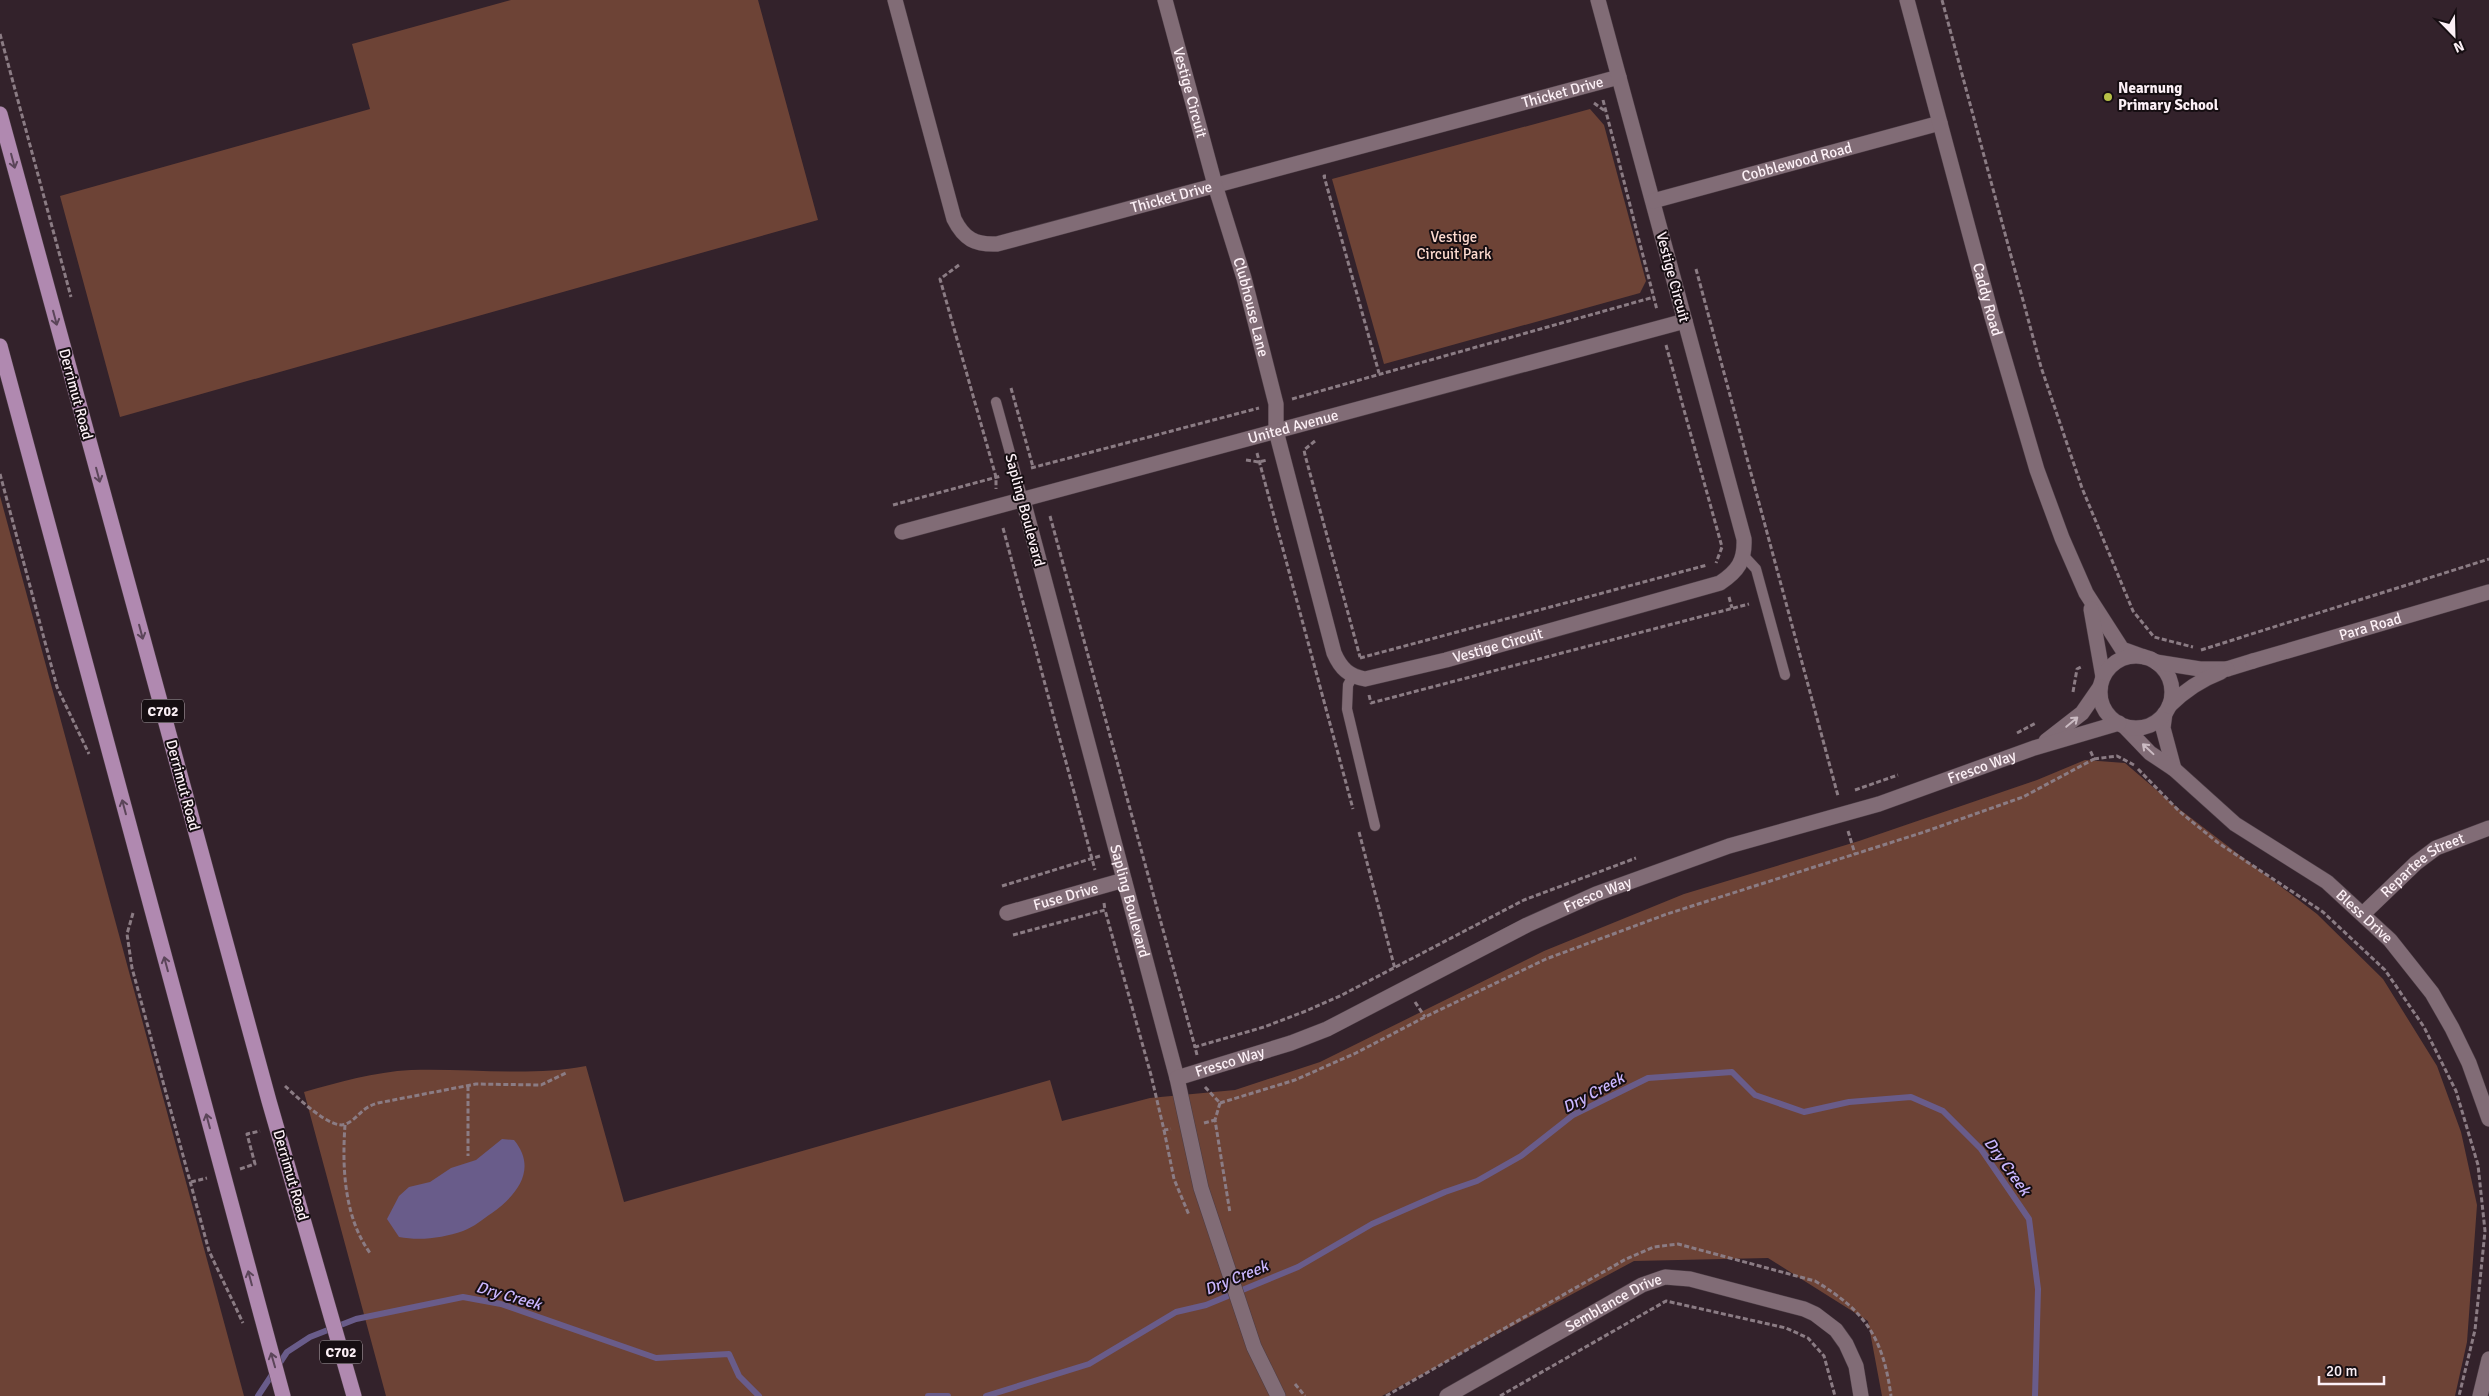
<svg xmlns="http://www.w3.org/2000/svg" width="2489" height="1396" font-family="Signika,sans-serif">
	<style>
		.green { fill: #6d4336 }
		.water { fill: #695c8a }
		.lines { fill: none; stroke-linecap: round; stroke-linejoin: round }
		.stream { stroke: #695c8a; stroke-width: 6 }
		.lane-casing { stroke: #4c3d45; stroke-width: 11 }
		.street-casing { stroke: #4c3d45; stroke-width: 16 }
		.secondary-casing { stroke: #4c3d45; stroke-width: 16 }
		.primary-casing { stroke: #4c3d45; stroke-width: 16 }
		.path { stroke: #8b7c84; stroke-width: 3; stroke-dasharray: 5 2.5; stroke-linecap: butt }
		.lane { stroke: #816c76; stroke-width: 10 }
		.street { stroke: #816c76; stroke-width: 15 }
		.secondary { stroke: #816c76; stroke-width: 15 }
		.primary { stroke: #b089b0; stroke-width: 15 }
		.oneway { stroke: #5b4559 }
		.oneway2 { stroke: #cbbbc3 }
		.poi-dot { fill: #b7c147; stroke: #160e12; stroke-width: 2 }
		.labels { text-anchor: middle; stroke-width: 4; stroke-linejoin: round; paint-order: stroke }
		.shield { fill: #160e12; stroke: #b7acb2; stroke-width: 1 }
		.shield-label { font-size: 14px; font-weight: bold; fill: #fcf0f6 }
		.poi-label { font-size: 15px; font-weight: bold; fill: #fcf0f6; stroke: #160e12; text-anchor: start }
		.street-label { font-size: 15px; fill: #fcf0f6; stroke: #160e12 }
		.park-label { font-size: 15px; fill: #fddacf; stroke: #160e12 }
		.water-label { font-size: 16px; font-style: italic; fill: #cab6ff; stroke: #160e12 }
	</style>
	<rect width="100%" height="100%" fill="#33222b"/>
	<g class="green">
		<polygon points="511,0 758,0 818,220 120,417 60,196 370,109 352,44"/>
		<polygon points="1590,109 1604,125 1646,281 1640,293 1384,364 1332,179"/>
		<polygon points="0,496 244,1396 0,1396"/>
		<path d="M2085,760l40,3 49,42 143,109 66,65 54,87 24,66 16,73 -10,137 -12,54h-573l-14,-75 -100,-63 -134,3 -252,135h-996l-82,-304c35,-10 70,-20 107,-22 59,-2 117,7 175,-4l38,136 426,-122 12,41 88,-23 85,-8 85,-28 224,-111 140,-57 175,-53 178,-61z"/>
	</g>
	<path class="water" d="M502,1139l12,1c24,29 3,55 -22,73 -9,6 -18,14 -29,18 -20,7 -43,10 -64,6l-12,-18 12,-23 10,-9 21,-5 21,-14 25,-8z"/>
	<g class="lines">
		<g class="stream">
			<polyline points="258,1396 287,1352 310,1337 356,1319 463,1297 501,1304 656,1358 729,1354 739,1376 759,1396"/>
			<polyline points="928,1396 948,1396"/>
			<polyline points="986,1396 1089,1364 1176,1312 1206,1305 1298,1267 1372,1224 1445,1192 1477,1181 1521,1156 1573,1115 1648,1078 1732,1072 1755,1095 1804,1112 1849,1102 1911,1097 1943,1111 1981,1149 2029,1219 2038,1289 2035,1396"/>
		</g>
		<g class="lane-casing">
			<g id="lane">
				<polyline points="996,402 1023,500"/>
				<polyline points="1743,555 1756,569 1785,675"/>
				<polyline points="1353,676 1348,685 1347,709 1375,826"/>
			</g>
		</g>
		<g class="street-casing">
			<g id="street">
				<path id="s1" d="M895,0l59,219c10,20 21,26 43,25l622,-167"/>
				<path id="s2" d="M1165,0l50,185 29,93 32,126v27l58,222c7,16 15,23 31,26l81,-19 274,-77c18,-12 25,-22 24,-44l-146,-539"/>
				<path id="s3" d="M1653,201l287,-78"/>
				<path id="s4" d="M1023,500l154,578"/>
				<path id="s5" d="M902,532l783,-211"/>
				<polyline points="2227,669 2253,661"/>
				<polyline points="2165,713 2163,728 2174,769"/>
				<path id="s6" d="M2124,726l26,27 24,16 61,55 92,58 63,58 42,53 20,35 17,35 20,56"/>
				<path id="s7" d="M1007,913l117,-33"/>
				<path id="s8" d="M2363,914l53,-51 20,-15 53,-20"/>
				<path id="s9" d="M1447,1396l195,-111 23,-8 25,2 114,30 11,5 21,16 10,14 10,22 5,30"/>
				<polyline points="2480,1396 2489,1359"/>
			</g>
		</g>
		<g class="secondary-casing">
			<g id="secondary">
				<path id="s10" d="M1907,0l85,317 45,153 25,68 24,55 36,56 22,8"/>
				<polyline points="2091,609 2103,677"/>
				<circle cx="2136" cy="692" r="36"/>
				<path id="s11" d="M2253,661l236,-69"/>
				<polyline points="2156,662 2200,669 2227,669"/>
				<path d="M2169,706c16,-16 31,-26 52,-34"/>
				<polyline points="2046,741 2082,713 2100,687"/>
				<path id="s12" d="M1278,1396l-24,-49 -53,-159 -24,-110 114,-35 36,-14 200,-104 69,-31 133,-48 150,-42 155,-56 85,-25"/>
			</g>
		</g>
		<g class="primary-casing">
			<g id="primary">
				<polyline points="0,114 269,1101 354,1396"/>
				<polyline points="0,346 283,1396"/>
			</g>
		</g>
		<g class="path">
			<polyline points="1942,0 2041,367 2082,488 2133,611 2154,637 2193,647"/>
			<polyline points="0,34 71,297"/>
			<polyline points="1603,100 1657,310"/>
			<polyline points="1594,103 1605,111"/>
			<polyline points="1326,176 1324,176 1379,373"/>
			<polyline points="959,265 940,279 996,477 996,489"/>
			<polyline points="1696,269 1838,796"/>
			<polyline points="1666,345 1722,547 1716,563"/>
			<polyline points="1011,388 1033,467"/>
			<polyline points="1292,399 1654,297"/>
			<polyline points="1315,441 1304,450 1305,455 1360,657"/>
			<polyline points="1257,453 1353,809"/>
			<polyline points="1246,460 1259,462 1267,460"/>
			<polyline points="1031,468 1259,408"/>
			<polyline points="0,474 57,687 89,754"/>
			<polyline points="893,505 1001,476"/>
			<polyline points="1050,516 1195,1047"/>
			<polyline points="1003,528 1095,870"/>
			<polyline points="1729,597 1732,608"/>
			<polyline points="2201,650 2489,559"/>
			<polyline points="1360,658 1707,565"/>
			<polyline points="2073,692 2077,669 2083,666"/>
			<polyline points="1369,695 1371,703 1749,604"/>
			<polyline points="2017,733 2036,723"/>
			<polyline points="2094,759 2117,756 2134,765"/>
			<polyline points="2138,769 2179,811 2217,842 2323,912 2385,970 2424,1027 2456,1091 2478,1165 2485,1231 2475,1330 2459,1396"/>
			<polyline points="1855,790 1898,775"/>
			<polyline points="1848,831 1855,854"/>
			<polyline points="1359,832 1395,969"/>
			<polyline points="1002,886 1100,856"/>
			<polyline points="1104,903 1105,910"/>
			<polyline points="133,913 127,934 132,968 209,1251 243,1323"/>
			<polyline points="1013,935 1105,910 1151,1075 1164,1130 1171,1129"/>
			<polyline points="1415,1002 1425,1017"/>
			<polyline points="1197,1055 1195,1047 1264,1027 1306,1011 1342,995 1524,900 1636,858"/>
			<path d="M285,1086c11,10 46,45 61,38 13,-6 14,-16 32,-21l98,-19 65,1 25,-12"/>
			<polyline points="468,1086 468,1156"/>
			<polyline points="1205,1087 1220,1103"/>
			<polyline points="1220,1103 1295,1080 1356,1053 1425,1017 1546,959 1667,914 1924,832 2023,797 2094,759 2090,750"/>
			<polyline points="1220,1103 1215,1120 1230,1213"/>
			<polyline points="1204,1123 1215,1120"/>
			<path d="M345,1125c-3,42 -1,92 25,128"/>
			<polyline points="1164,1130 1174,1179 1189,1215"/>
			<polyline points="240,1169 255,1164 247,1134 260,1131"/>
			<polyline points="191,1182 207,1178"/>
			<polyline points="1295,1384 1305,1396"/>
			<path d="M1386,1396l240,-137 28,-12 24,-3 137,37c50,30 68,56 76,115"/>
			<polyline points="1500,1396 1666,1301 1786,1328 1808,1338 1824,1356 1835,1396"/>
		</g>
		<use href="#lane" class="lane"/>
		<use href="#street" class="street"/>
		<use href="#secondary" class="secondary"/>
		<use href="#primary" class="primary"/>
	</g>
	<defs><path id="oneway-shaft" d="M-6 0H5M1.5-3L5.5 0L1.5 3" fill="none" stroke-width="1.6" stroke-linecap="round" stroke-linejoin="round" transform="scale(1.25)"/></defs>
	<g class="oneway">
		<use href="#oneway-shaft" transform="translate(13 161) rotate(75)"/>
		<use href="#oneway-shaft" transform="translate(55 318) rotate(75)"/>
		<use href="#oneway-shaft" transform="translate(98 475) rotate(75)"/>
		<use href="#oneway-shaft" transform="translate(141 632) rotate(75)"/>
		<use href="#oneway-shaft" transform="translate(124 807) rotate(-105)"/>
		<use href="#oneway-shaft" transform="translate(166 964) rotate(-105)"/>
		<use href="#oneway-shaft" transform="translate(208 1121) rotate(-105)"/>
		<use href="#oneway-shaft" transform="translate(250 1278) rotate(-105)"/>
		<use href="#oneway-shaft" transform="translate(273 1360) rotate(-106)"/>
	</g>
	<g class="oneway2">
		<use href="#oneway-shaft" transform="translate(2072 722) rotate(-40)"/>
		<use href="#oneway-shaft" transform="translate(2148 749) rotate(-137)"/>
	</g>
	<circle class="poi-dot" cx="2108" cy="97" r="5"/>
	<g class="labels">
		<g class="shield">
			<rect x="142" y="699.5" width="42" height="23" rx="4"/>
			<rect x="320" y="1340.5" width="42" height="23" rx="4"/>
		</g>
		<g class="shield-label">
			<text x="163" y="716">C702</text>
			<text x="341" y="1357">C702</text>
		</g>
		<g class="poi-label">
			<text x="2118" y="93">Nearnung<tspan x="2118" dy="17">Primary School</tspan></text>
		</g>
		<g class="street-label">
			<text dy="5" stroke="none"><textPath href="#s1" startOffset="866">Thicket Drive</textPath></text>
			<text dy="5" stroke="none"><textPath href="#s2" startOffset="96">Vestige Circuit</textPath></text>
			<text dy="5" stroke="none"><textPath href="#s3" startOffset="149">Cobblewood Road</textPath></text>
			<text dy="5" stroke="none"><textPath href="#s1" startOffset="461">Thicket Drive</textPath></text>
			<text transform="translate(1673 277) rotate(75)" y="5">Vestige Circuit</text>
			<text dy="5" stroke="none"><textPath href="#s10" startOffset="310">Caddy Road</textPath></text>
			<text dy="5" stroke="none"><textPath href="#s2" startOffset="319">Clubhouse Lane</textPath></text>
			<text transform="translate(76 394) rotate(75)" y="5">Derrimut Road</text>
			<text dy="5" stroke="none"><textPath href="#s5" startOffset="405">United Avenue</textPath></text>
			<text transform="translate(1025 510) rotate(75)" y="5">Sapling Boulevard</text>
			<text dy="5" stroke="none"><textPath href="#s11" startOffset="122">Para Road</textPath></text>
			<text dy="5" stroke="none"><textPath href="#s2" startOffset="855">Vestige Circuit</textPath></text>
			<text dy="5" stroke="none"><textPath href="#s12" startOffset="1200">Fresco Way</textPath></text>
			<text transform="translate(183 785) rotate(75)" y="5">Derrimut Road</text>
			<text dy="5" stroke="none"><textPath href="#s8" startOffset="78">Repartee Street</textPath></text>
			<text dy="5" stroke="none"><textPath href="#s12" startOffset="795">Fresco Way</textPath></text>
			<text dy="5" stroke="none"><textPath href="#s7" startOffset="61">Fuse Drive</textPath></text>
			<text dy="5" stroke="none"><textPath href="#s4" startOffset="415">Sapling Boulevard</textPath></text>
			<text dy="5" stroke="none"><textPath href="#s6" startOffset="308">Bless Drive</textPath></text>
			<text dy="5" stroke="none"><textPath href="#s12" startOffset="390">Fresco Way</textPath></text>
			<text transform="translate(291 1175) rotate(74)" y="5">Derrimut Road</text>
			<text dy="5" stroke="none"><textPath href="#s9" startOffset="191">Semblance Drive</textPath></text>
		</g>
		<g class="park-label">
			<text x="1454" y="242">Vestige<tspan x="1454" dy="17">Circuit Park</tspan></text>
		</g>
		<g class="water-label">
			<text transform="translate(1593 1092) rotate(-28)" y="6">Dry Creek</text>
			<text transform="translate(2008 1166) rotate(54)" y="6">Dry Creek</text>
			<text transform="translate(1236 1277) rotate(-22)" y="6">Dry Creek</text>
			<text transform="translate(509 1295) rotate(16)" y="6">Dry Creek</text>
		</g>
	</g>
	<g transform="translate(2454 35) rotate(157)" stroke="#160e12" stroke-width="4" paint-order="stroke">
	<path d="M0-4L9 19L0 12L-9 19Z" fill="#fcf0f6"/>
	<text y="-8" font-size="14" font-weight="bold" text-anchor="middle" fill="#fcf0f6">N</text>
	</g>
	<path d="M2319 1376v8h65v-8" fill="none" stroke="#fcf0f6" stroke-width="2.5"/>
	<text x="2326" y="1376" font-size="15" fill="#fcf0f6" stroke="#160e12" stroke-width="4" paint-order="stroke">20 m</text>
</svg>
